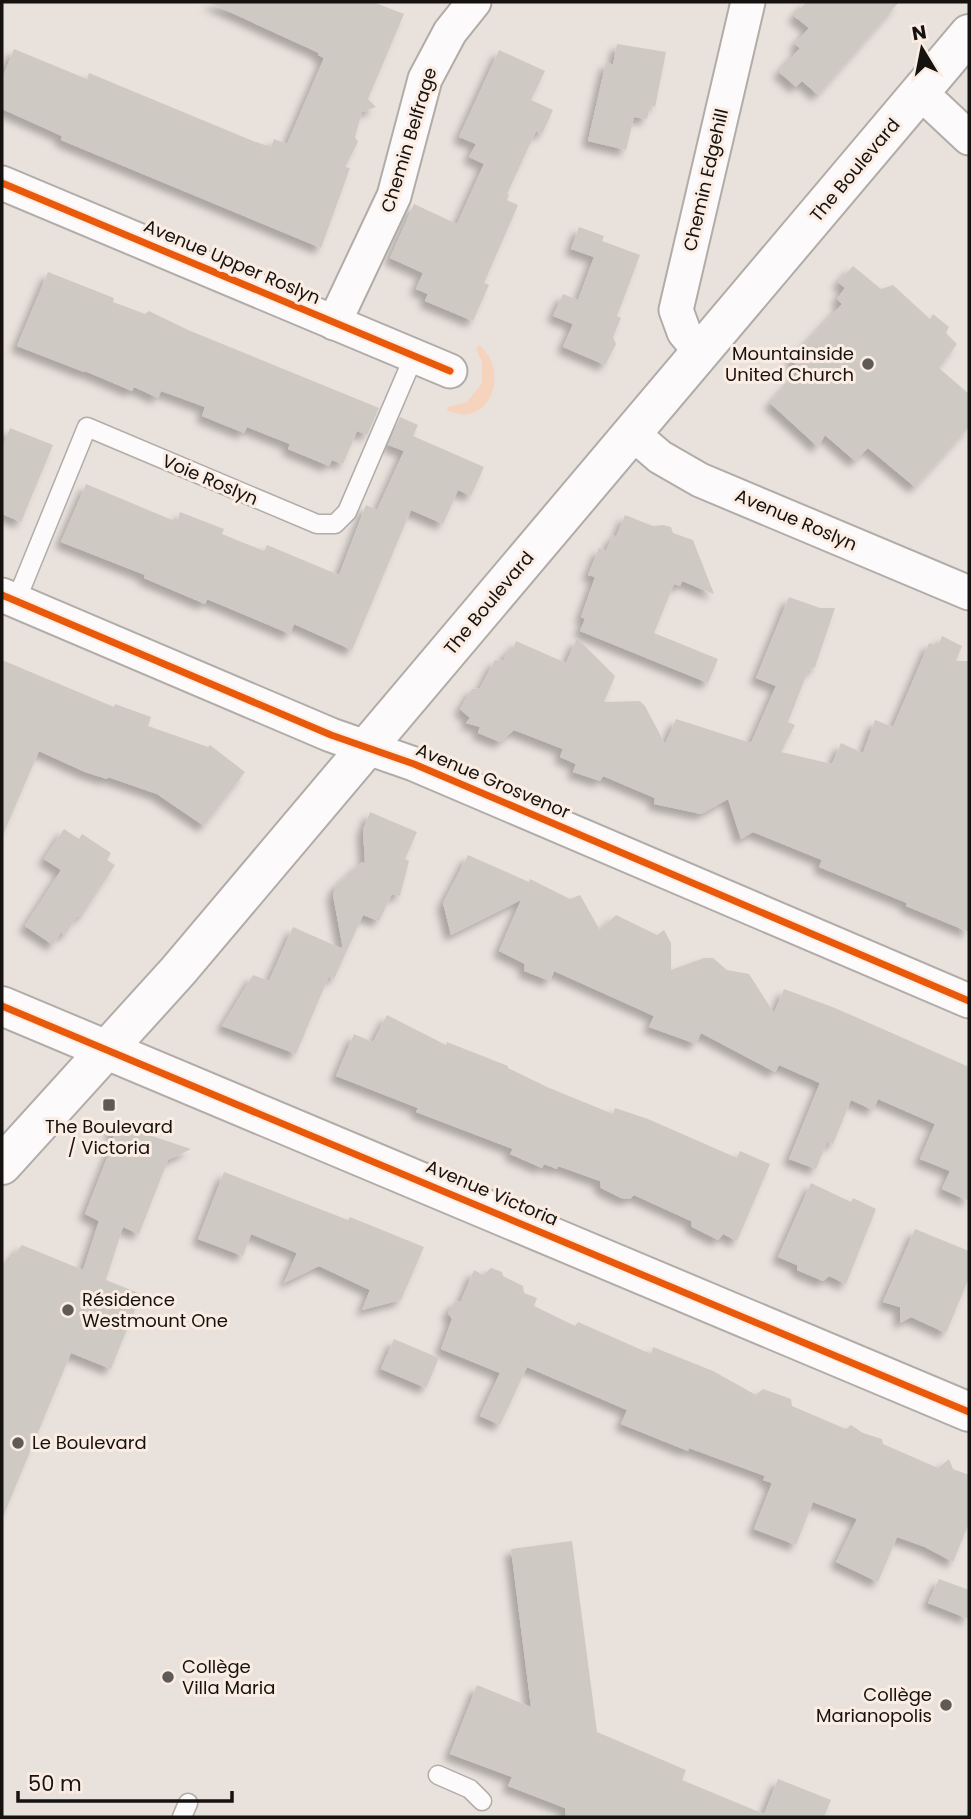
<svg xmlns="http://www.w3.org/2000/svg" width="971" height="1819" font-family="Poppins,sans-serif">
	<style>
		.green { fill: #f5d3bc }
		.building { fill: #cfc9c4; filter: url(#shadow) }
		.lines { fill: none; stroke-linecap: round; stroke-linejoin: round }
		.lane-casing { stroke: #b2aca8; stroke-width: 21 }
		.street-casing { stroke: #b2aca8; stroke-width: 37 }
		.secondary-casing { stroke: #b2aca8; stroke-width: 42 }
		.lane { stroke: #fcfafa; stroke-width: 18 }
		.street { stroke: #fcfafa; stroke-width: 33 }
		.secondary { stroke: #fcfafa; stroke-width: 38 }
		.cycleway-casing { stroke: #fbede3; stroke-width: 11 }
		.cycleway { stroke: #e8590c; stroke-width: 7 }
		.poi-dot { fill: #605a57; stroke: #fbede3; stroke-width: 2.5 }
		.labels { text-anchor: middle; stroke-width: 6; stroke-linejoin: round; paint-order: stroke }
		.street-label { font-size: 18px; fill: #16120f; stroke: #fbede3 }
		.poi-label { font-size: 18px; fill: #16120f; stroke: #fbede3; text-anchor: start }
	</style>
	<defs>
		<filter id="shadow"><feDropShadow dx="-6" dy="6" stdDeviation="3.5" flood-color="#0004"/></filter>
	</defs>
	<rect width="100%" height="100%" fill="#e8e1dc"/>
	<path class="green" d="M479,345c33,27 9,86 -32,65l1,-3 19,-5 15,-19v-21l-6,-13z"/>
	<g class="building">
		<polygon points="208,2 373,2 404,14 368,99 376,107 362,112 355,137 358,142 345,167 350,168 321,248 61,140 62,136 2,109 2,79 14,49 87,79 89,73 253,141 271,147 274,139 287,144 324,58 318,55 319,53"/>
		<polygon points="806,2 899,2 818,95 802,81 796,87 779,72 800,48 795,44 809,28 794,16"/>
		<polygon points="617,44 666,52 655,107 650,105 647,119 634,117 626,150 588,141 606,62 613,65"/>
		<polygon points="499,50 545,71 531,100 553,110 542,134 536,131 507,194 509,195 507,200 518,205 484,283 489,285 473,321 425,301 428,294 416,289 423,273 390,258 414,204 457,224 484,164 469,157 476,144 459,137"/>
		<polygon points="579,227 604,236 602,241 640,255 617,316 621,318 613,337 616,344 605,365 563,347 573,324 553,316 563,294 578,300 594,257 571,249"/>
		<polygon points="853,266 881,289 893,285 930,319 933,314 949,327 946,333 957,344 939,368 969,394 969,427 915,487 868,448 855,461 825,435 818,447 770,403 801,370 791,360 842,304 837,299 845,288 838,282"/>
		<polygon points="48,272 114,298 113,302 145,314 149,311 188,330 379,408 367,435 357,431 343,464 332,460 329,466 288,449 290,444 247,427 244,433 202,416 205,407 161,391 158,398 134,387 132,391 85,371 84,372 17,346"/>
		<polygon points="400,417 418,425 413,436 484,467 471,496 458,490 443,524 411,510 352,650 294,624 290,634 207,599 205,604 144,578 145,575 61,542 86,484 177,522 180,512 224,529 222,534 264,551 267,545 339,575 366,505 377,510 404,451 388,445"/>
		<polygon points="10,428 53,445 21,522 2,514 2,448"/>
		<polygon points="625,515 653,526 663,525 671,527 673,533 693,540 714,594 682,581 680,586 674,584 654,633 718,659 708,683 580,631 585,619 581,617 595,577 588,575 599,548 606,551 613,535 616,537"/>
		<polygon points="789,597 820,608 835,608 815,667 808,671 788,722 795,725 781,752 832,764 841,743 863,753 875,720 893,727 929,643 938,646 942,636 962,646 956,661 969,661 969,932 906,906 907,903 819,867 822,860 753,832 741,839 728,799 701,814 654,804 655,798 603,776 600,781 573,772 576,764 560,757 563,749 514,730 500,742 478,733 480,727 466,723 470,718 460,709 472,689 480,688 495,660 503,661 509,649 513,650 516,641 566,663 577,638 615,676 604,702 640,701 645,706 665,744 676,719 751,743 776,686 756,678"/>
		<polygon points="2,660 114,707 115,704 151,717 148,726 208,747 210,745 245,772 204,826 157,794 108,777 107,779 85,772 39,751 2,837"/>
		<polygon points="370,812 417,832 405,859 409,861 400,896 392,894 379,921 363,915 334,979 329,976 296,1054 222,1026 253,975 269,981 293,927 343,949 333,895 336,886 362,862 365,863 363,830"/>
		<polygon points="64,829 79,839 82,834 111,853 107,860 115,865 81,917 78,915 65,935 61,932 53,945 25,926 61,870 44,859"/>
		<polygon points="468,855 529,882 530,879 570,899 580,895 600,930 616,915 657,935 664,930 671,943 671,970 704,958 713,958 727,970 749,974 774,1013 784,989 835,1008 969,1067 969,1201 942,1189 950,1171 920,1159 935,1124 878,1099 873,1110 851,1100 833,1144 827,1142 816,1169 789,1159 820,1083 779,1065 775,1072 701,1033 696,1044 649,1027 654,1016 554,971 550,981 524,971 525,964 499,951 521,900 451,935 443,903"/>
		<polygon points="387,1015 446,1045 447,1042 508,1066 508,1068 547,1087 613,1114 615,1108 648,1119 737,1158 740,1151 770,1164 737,1241 723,1234 718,1240 692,1227 691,1221 634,1195 630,1199 621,1198 601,1188 600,1181 558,1166 557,1169 544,1164 542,1168 510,1154 513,1149 416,1112 418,1108 336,1076 354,1034 373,1042"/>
		<polygon points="110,1122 191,1149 168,1160 139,1234 123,1227 106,1280 141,1294 111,1369 71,1353 2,1519 2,1270 22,1245 83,1270 99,1221 85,1214 114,1140"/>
		<polygon points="224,1172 348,1220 350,1217 424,1247 401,1300 362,1310 370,1290 319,1266 284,1283 297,1253 251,1234 243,1256 198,1239"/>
		<polygon points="811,1183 851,1202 853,1198 876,1209 846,1284 829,1276 823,1281 797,1270 797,1265 778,1257"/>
		<polygon points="915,1229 969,1251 969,1278 946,1333 911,1317 900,1323 900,1307 883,1302"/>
		<polygon points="491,1268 502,1272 503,1276 523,1286 524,1293 537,1298 534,1306 575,1326 578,1322 651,1354 653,1347 713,1371 756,1395 763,1389 791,1399 792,1406 846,1429 851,1425 863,1433 882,1439 883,1444 938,1468 949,1459 953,1469 969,1475 969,1523 953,1562 925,1547 897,1537 878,1582 836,1562 857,1519 813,1502 796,1545 754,1529 772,1483 763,1480 765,1476 689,1448 688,1451 621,1424 627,1410 527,1367 500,1425 480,1416 500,1373 441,1349 452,1319 448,1313 455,1302 461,1301 474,1270 483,1275"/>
		<polygon points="394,1339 439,1358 426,1388 381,1369"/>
		<polygon points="572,1541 597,1732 686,1770 682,1780 764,1814 778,1779 831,1800 824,1817 566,1817 565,1808 508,1786 512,1777 450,1754 477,1685 531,1707 511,1549"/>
		<polygon points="939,1579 969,1590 969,1619 928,1603"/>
	</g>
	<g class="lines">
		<g class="lane-casing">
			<g id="lane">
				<polyline points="16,601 87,427 317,524 335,524 347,512 414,356"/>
				<polyline points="438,1775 470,1789 482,1801"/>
				<polyline points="182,1817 188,1803"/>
			</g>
		</g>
		<g class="street-casing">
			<g id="street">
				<polyline points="921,93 969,138"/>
				<polyline points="2,183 450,371"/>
				<polyline points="334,323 394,196 425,79 450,32 474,2"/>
				<polyline points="700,351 684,332 676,310 748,2"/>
				<polyline points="632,433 660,457 700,480 969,593"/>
				<polyline points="2,595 331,735 414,764 969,1001"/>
			</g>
		</g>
		<g class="secondary-casing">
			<g id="secondary">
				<polyline points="2,1006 969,1412"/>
				<polyline points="2,1165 178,971 969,34"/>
			</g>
		</g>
		<use href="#lane" class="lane"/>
		<use href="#street" class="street"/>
		<use href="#secondary" class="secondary"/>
		<g class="cycleway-casing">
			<g id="cycleway">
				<polyline points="2,183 450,371"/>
				<polyline points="2,595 331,735 414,764 969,1001"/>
				<polyline points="2,1006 969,1412"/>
			</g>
		</g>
		<use href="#cycleway" class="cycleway"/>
	</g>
	<g class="poi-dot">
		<circle cx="868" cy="364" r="7"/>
		<rect x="102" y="1098" width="14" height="14" rx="3.5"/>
		<circle cx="68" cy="1310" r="7"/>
		<circle cx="18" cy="1443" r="7"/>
		<circle cx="168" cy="1677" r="7"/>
		<circle cx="946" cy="1705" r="7"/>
	</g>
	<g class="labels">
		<g class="street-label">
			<text transform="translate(409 140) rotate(-73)" y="6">Chemin Belfrage</text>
			<text transform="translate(855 170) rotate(-50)" y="6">The Boulevard</text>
			<text transform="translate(706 180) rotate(-77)" y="6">Chemin Edgehill</text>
			<text transform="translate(232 262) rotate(23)" y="6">Avenue Upper Roslyn</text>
			<text transform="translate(210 480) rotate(23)" y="6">Voie Roslyn</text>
			<text transform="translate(796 520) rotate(23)" y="6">Avenue Roslyn</text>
			<text transform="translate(489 603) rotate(-50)" y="6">The Boulevard</text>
			<text transform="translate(493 781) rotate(23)" y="6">Avenue Grosvenor</text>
			<text transform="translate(492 1193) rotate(23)" y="6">Avenue Victoria</text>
		</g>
		<g class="poi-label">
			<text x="854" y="360" text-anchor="end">Mountainside<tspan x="854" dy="21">United Church</tspan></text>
			<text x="109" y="1133" text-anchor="middle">The Boulevard<tspan x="109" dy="21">/ Victoria</tspan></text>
			<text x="82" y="1306">Résidence<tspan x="82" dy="21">Westmount One</tspan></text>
			<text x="32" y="1449">Le Boulevard</text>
			<text x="182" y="1673">Collège<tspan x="182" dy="21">Villa Maria</tspan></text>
			<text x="932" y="1701" text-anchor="end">Collège<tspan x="932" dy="21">Marianopolis</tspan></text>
		</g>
	</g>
	<rect width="971" height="1819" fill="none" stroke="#16120f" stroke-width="7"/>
	<g transform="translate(922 49) rotate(350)" stroke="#fbede3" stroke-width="5" paint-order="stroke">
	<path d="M0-5L12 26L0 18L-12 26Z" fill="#16120f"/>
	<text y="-10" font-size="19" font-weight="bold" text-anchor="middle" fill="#16120f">N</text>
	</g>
	<path d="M18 1791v10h214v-10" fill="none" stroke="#16120f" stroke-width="3.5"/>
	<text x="28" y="1791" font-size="21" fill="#16120f" stroke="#fbede3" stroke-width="5" paint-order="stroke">50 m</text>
</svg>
